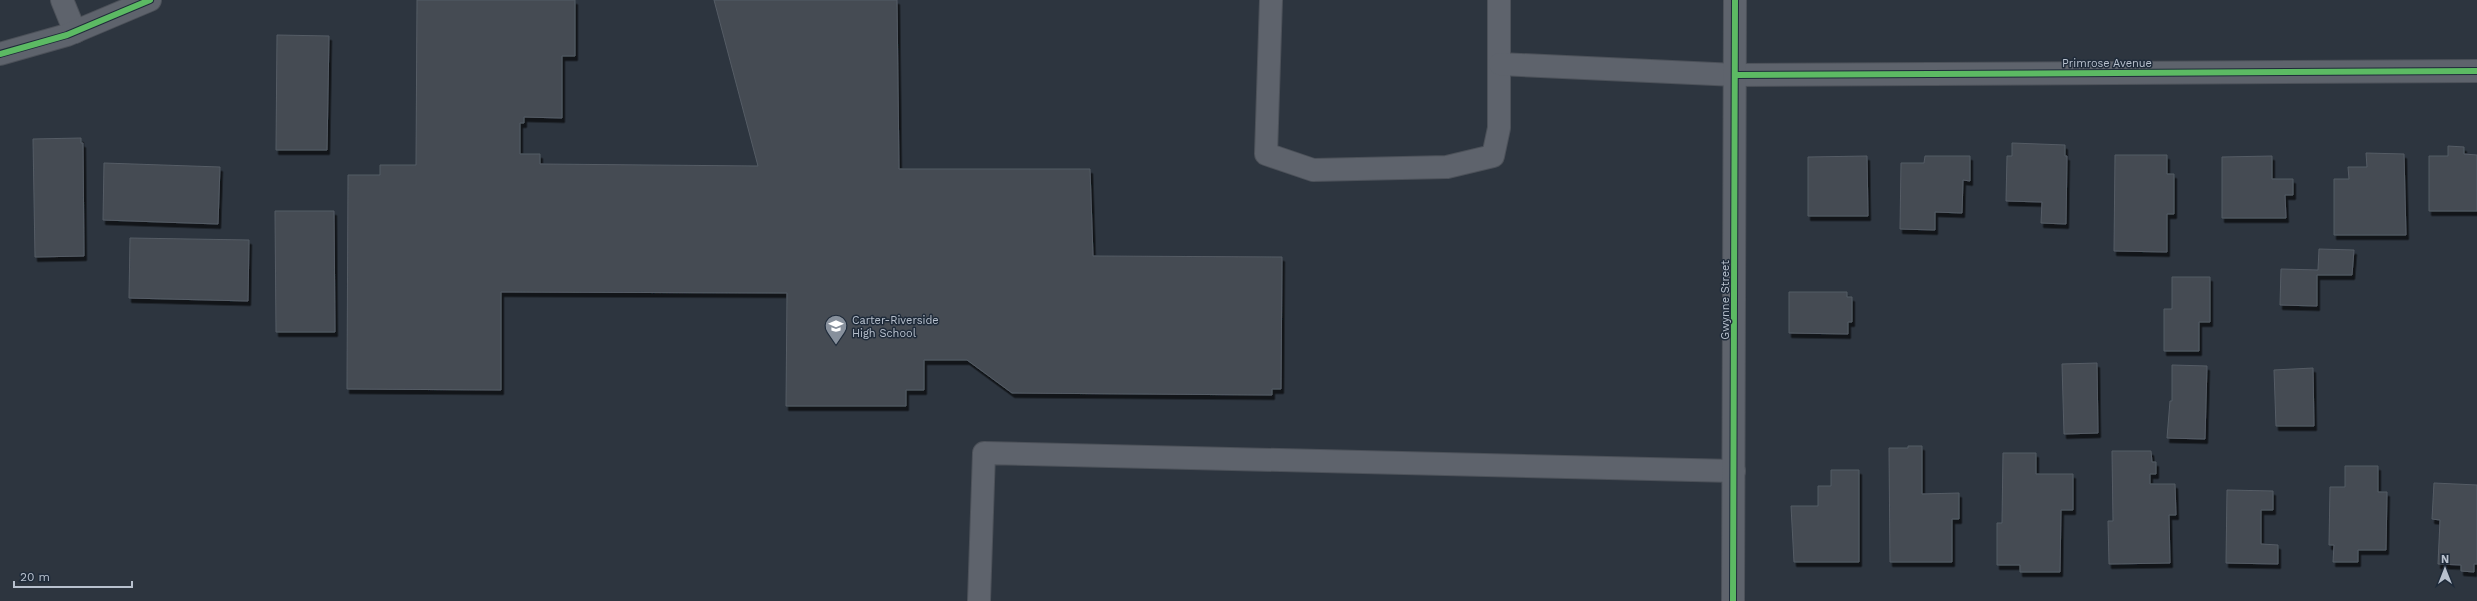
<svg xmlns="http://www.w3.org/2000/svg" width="2477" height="601" font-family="'Work Sans',sans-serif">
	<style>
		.building { fill: #444b53; stroke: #555c65; filter: url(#shadow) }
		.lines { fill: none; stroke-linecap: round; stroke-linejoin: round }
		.minor-casing { stroke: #4c5159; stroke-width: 24 }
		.minor { stroke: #5e636c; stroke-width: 22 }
		.cycleway-casing { stroke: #1f2b3a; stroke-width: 8 }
		.cycleway { stroke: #5cba63; stroke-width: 6 }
		.labels { text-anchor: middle; stroke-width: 3; stroke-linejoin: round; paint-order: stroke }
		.street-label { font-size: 11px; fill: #b8c1ce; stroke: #1f2b3a }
		.poi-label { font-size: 11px; fill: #b8c1ce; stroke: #1f2b3a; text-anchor: start }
	</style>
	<defs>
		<filter id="shadow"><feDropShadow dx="2.5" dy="4.5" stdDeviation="0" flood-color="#0009"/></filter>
	</defs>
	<rect width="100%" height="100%" fill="#2d353f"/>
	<g class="building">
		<polygon points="417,0 575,0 575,56 562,56 562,118 524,117 524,123 520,123 520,154 540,154 540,164 758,166 714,0 897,0 899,169 1090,169 1093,256 1282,257 1281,389 1272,389 1272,395 1012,393 967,360 924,360 924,390 906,390 906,406 786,406 787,293 501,292 501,390 347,389 348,175 380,175 380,165 416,165"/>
		<polygon points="277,35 329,36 327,150 276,150"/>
		<polygon points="81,138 81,143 83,143 84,256 35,257 33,139"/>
		<polygon points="2012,143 2065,145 2065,156 2067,156 2066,224 2041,223 2042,202 2006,201 2007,156 2012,156"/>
		<polygon points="2448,146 2464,147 2464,154 2477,155 2477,211 2429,211 2429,156 2448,156"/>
		<polygon points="2366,153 2404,154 2406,235 2334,235 2334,179 2349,179 2348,167 2367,167"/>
		<polygon points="2115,155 2167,155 2167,174 2174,174 2174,214 2167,214 2167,252 2114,251"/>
		<polygon points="1867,156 1868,216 1808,216 1808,157"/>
		<polygon points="1925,156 1970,156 1970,181 1963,180 1962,213 1935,212 1935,230 1900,229 1901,163 1924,163"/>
		<polygon points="2272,156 2272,179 2293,179 2293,195 2285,195 2286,218 2222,218 2222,157"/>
		<polygon points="104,163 220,167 218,224 103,220"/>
		<polygon points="275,211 334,211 335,332 276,332"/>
		<polygon points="130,238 249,240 248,301 129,298"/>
		<polygon points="2319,249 2354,250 2352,275 2317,275 2317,306 2280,305 2281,269 2318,270"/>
		<polygon points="2172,277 2210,277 2210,322 2199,322 2199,351 2164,351 2164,309 2172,309"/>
		<polygon points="1789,292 1847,292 1847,297 1852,297 1852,322 1848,322 1848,334 1789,333"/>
		<polygon points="2097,363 2098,433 2064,434 2062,364"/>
		<polygon points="2172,365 2207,366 2205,439 2167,438 2170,401 2172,401"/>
		<polygon points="2313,368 2314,426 2276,426 2274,370"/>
		<polygon points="1908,446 1922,446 1922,494 1959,493 1959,519 1952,519 1952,562 1890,562 1889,448 1908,448"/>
		<polygon points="2112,451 2151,451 2152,462 2156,462 2156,474 2150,474 2150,484 2175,484 2176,515 2169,515 2170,563 2109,564 2108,521 2113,521"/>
		<polygon points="2003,453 2036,453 2036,474 2073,474 2073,510 2061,510 2060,572 2020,572 2020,565 1997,565 1997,523 2002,523"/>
		<polygon points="2345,466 2378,466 2378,492 2387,492 2386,550 2358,550 2358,562 2333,562 2334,545 2329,545 2330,487 2345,487"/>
		<polygon points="1831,470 1859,470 1859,562 1794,562 1791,506 1818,506 1818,486 1831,486"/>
		<polygon points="2434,483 2477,485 2477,564 2474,564 2474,572 2461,571 2461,565 2438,564 2440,520 2432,519"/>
		<polygon points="2227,490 2273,491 2273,510 2261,510 2261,544 2278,545 2278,564 2226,563"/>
	</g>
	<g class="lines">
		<g class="minor-casing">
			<g id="minor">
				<polyline points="62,0 75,32"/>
				<polyline points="1271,0 1266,154 1313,170 1447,167 1493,156 1499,128 1499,0"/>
				<polyline points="0,54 67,35 150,0"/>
				<polyline points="1500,64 1736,75 2477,71"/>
				<polyline points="979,601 984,453 1734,471"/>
				<polyline points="1733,601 1735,0"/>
			</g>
		</g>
		<use href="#minor" class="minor"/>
		<g class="cycleway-casing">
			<g id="cycleway">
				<polyline points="0,54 67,35 150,0"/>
				<polyline points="1736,75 2477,71"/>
				<polyline points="1733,601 1735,0"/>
			</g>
		</g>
		<use href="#cycleway" class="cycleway"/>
	</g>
	<defs>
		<g id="school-pin" transform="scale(1.15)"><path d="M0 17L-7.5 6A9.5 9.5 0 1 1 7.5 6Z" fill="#87909c" stroke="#1f2b3a"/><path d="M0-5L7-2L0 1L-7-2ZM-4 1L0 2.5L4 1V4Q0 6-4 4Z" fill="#fff"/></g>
	</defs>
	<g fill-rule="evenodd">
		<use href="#school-pin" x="836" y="326"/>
	</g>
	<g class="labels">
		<g class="street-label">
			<text x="2107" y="67">Primrose Avenue</text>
			<text transform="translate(1725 300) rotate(-90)" y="4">Gwynne Street</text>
		</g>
		<g class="poi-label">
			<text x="852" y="324">Carter-Riverside<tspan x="852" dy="13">High School</tspan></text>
		</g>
	</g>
	<g transform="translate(2445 569)" stroke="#1f2b3a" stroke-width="3" paint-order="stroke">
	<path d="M0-3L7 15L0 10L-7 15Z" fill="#b8c1ce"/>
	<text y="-6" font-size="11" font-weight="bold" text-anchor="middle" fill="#b8c1ce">N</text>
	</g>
	<path d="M14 581v6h118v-6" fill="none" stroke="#b8c1ce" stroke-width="2"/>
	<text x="20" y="581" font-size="12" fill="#b8c1ce" stroke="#1f2b3a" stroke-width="3" paint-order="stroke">20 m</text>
</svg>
